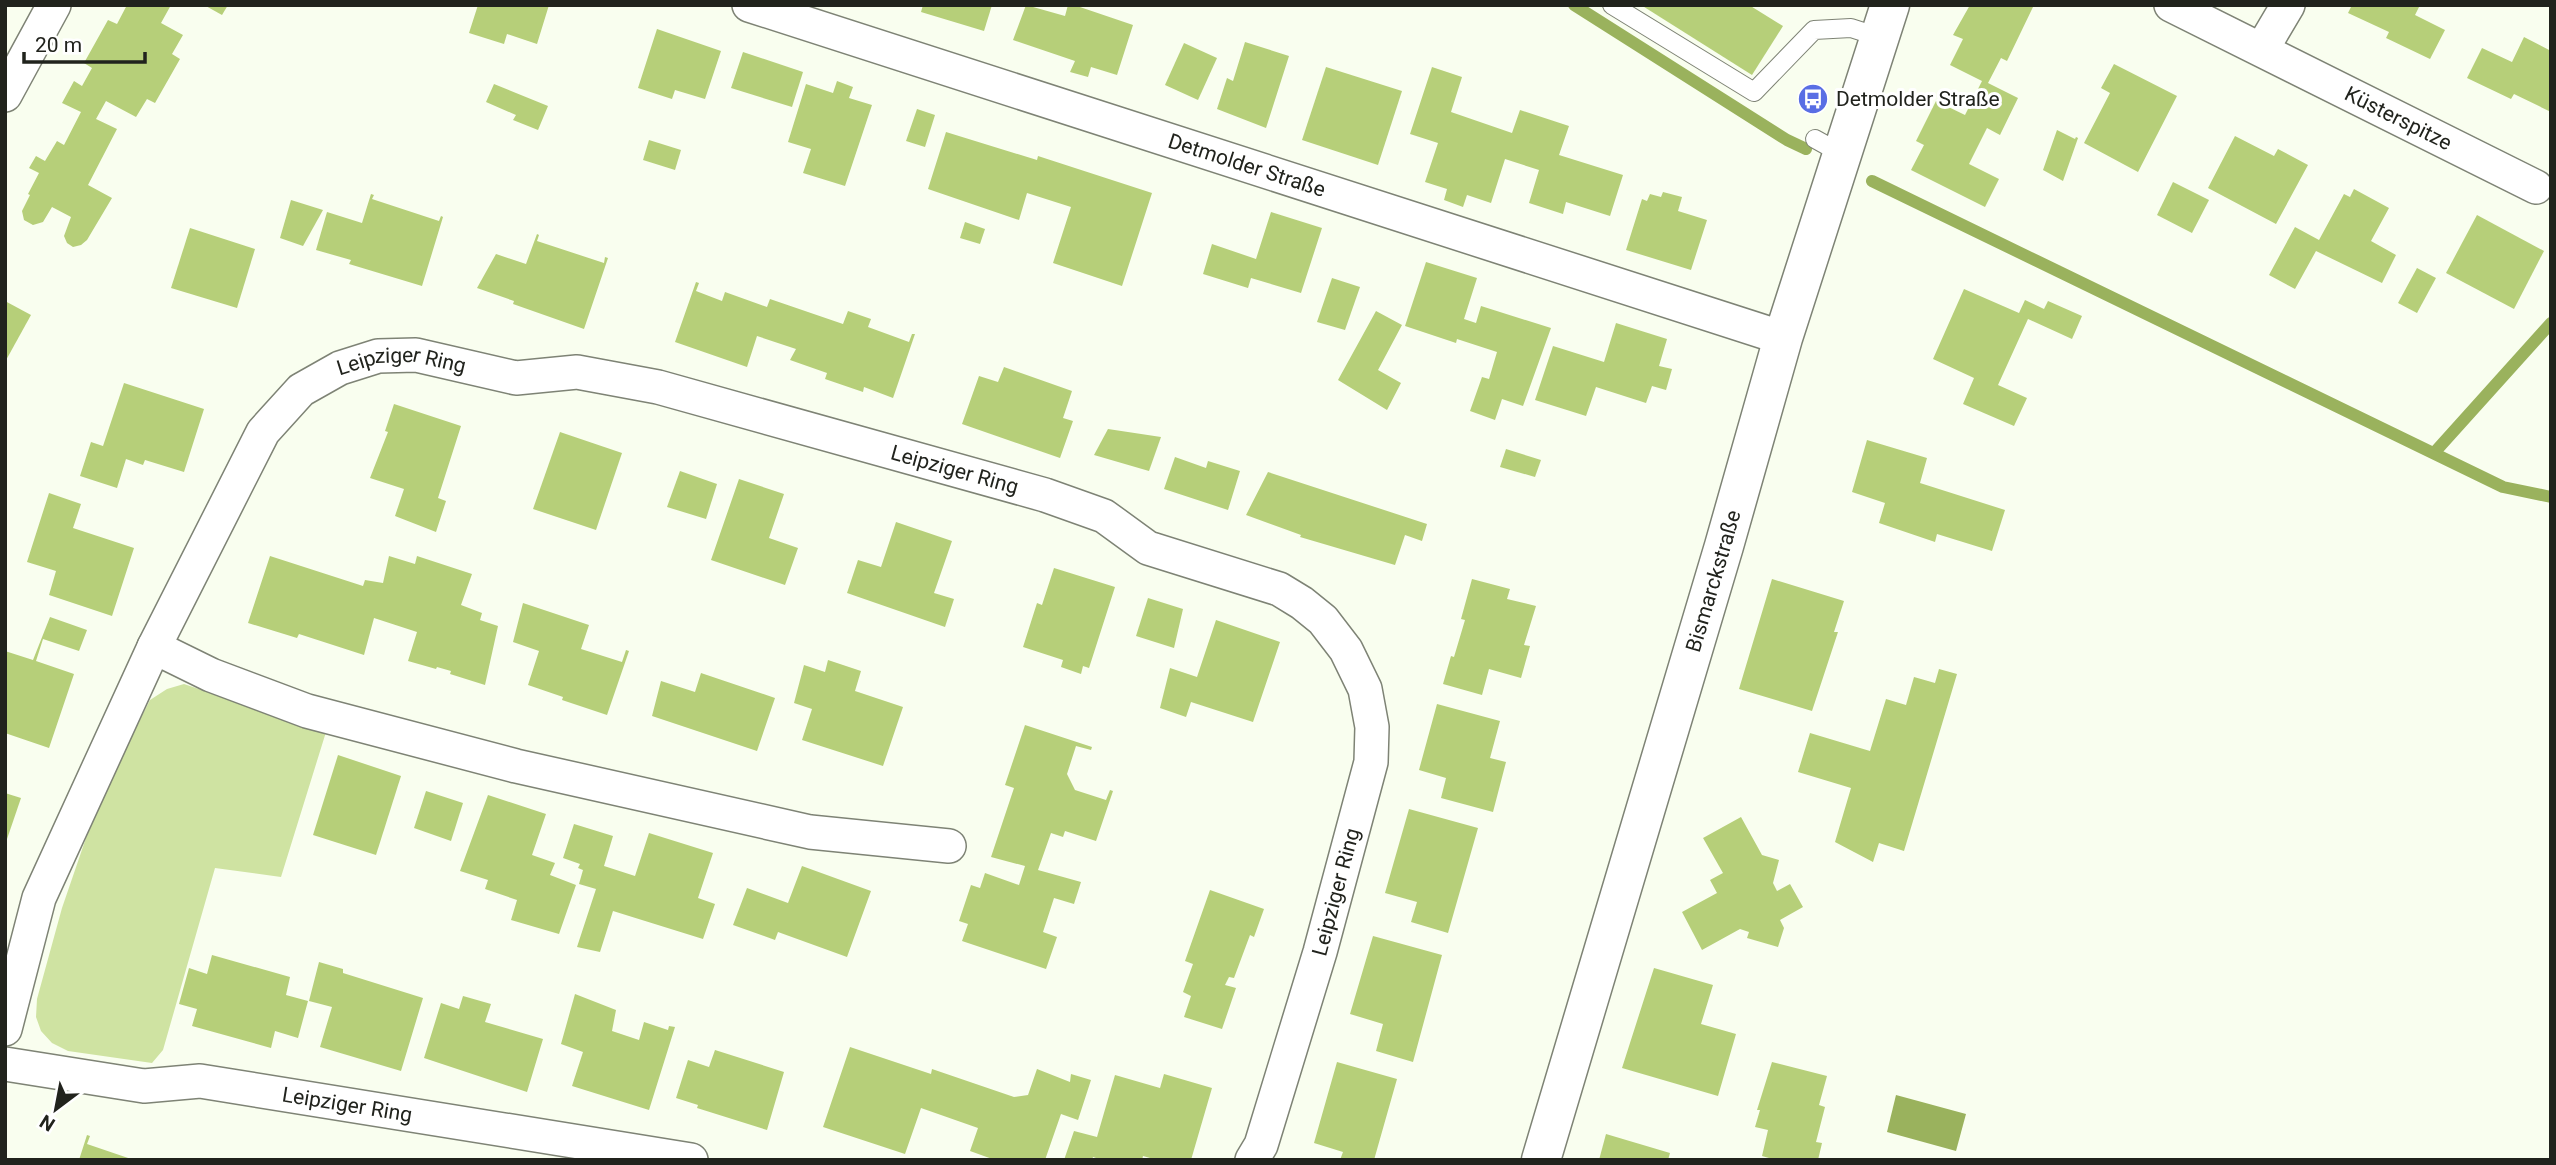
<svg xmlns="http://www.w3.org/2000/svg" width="2556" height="1165" font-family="Roboto,sans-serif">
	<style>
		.green { fill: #cfe3a2 }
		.water { fill: #9ab25d }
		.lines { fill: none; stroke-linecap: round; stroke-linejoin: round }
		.stream { stroke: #9ab25d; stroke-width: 12 }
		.building { fill: #b6cf79 }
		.service-casing { stroke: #7e8375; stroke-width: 20 }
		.minor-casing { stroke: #7e8375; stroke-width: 36 }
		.secondary-casing { stroke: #7e8375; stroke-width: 41 }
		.service { stroke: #fff; stroke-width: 18 }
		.minor { stroke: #fff; stroke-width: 33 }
		.secondary { stroke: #fff; stroke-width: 38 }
		.labels { text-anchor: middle; stroke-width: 6; stroke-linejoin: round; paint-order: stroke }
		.poi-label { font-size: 21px; fill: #21231d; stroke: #fff; text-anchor: start }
		.street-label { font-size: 21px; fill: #21231d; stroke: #fff }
	</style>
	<rect width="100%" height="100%" fill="#f9feef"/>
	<polygon class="green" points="184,684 326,732 281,877 215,868 163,1050 152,1063 68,1051 52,1043 41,1031 36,1017 37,999 62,908 86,838 123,753 150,700 167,689"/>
	<polygon class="water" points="1896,1095 1966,1114 1956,1151 1887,1132"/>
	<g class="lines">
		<g class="stream">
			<polyline points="1574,5 1787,140 1806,149"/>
			<polyline points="1872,181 2503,487 2551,497"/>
			<polyline points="2434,453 2551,323"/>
		</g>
	</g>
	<g class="building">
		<polygon points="127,5 171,5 161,23 183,35 172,54 180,59 155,103 147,99 136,117 106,101 96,119 117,129 88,185 112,198 87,240 81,245 73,247 67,243 64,236 71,217 52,207 43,222 33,225 24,220 22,211 30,195 28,194 39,173 29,168 36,156 45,161 57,141 64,145 81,112 62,103 74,81 82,86 92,68 84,63 108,20 117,24"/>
		<polygon points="204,5 228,5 222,15"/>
		<polygon points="478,5 549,5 537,44 507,34 504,44 469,33"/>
		<polygon points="923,5 992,5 984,31 921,12"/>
		<polygon points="1026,5 1065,16 1068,5 1074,5 1133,25 1117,75 1091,67 1088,77 1070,72 1075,61 1013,40"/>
		<polygon points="1641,5 1749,5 1783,26 1752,75"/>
		<polygon points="1970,5 2033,7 2007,61 2001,58 1988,83 2018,98 2000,135 1987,128 1969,164 1999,179 1985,207 1911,170 1924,145 1916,141 1936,101 1965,115 1982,81 1950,65 1963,39 1953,35"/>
		<polygon points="2352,5 2420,5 2415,15 2445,30 2430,59 2386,38 2389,32 2348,13"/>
		<polygon points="657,29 721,51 705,99 675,90 672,99 638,88"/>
		<polygon points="2524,37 2551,51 2551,112 2514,94 2511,99 2467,78 2482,48 2512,62"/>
		<polygon points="1245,42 1289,56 1266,128 1217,109 1227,78 1233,81"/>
		<polygon points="1184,43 1217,58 1198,100 1165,85"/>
		<polygon points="743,52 803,72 792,107 731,88"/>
		<polygon points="2114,64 2177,96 2138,172 2084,143 2110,93 2101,88"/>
		<polygon points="1326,67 1402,91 1378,165 1302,140"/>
		<polygon points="1432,67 1462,77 1451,112 1512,133 1520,110 1569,126 1559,155 1623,175 1610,216 1566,202 1563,214 1529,203 1539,170 1505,159 1491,203 1467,195 1463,207 1444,200 1447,189 1425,182 1438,143 1410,134"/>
		<polygon points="837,81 853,87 849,98 872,105 845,186 803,173 811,149 788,142 806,84 833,93"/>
		<polygon points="494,84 548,106 538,130 513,120 516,115 486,102"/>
		<polygon points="917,109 935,115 925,147 906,141"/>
		<polygon points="2057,130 2075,139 2076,137 2078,138 2063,181 2043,170"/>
		<polygon points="946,132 1037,160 1038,156 1152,193 1122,286 1053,263 1071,207 1027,193 1019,220 928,189"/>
		<polygon points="2235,136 2274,156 2278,149 2308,165 2276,224 2208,188"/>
		<polygon points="649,140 681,150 675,170 643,160"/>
		<polygon points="2173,182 2209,200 2192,233 2157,215"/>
		<polygon points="2354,189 2389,208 2371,241 2396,255 2382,283 2316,251 2295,289 2269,275 2295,227 2319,240 2344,194 2350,197"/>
		<polygon points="1663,192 1682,197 1678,211 1707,220 1691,270 1626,250 1642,199 1647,201 1650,194 1661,197"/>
		<polygon points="371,194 374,195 372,199 439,221 441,216 443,217 422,286 349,264 351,260 316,250 327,212 362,223"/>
		<polygon points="291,200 323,210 303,246 280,238"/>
		<polygon points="1271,212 1322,228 1301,293 1251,278 1248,288 1203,274 1212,244 1256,259"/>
		<polygon points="2477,215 2544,251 2514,309 2446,273"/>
		<polygon points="965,222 985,229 980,244 960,238"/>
		<polygon points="190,228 255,249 237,308 171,288"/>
		<polygon points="537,234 539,235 537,241 604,263 605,257 608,258 584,329 513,304 514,301 477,288 496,254 526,264"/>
		<polygon points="1426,262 1477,278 1464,319 1476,323 1481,306 1551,328 1523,406 1502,399 1495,420 1470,411 1482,377 1489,379 1497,352 1457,339 1456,343 1405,326"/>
		<polygon points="2417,268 2436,278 2417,313 2398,303"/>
		<polygon points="1332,278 1360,287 1345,330 1317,322"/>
		<polygon points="696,282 699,283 696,291 722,301 725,292 767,307 770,299 843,324 848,311 871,319 868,327 909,342 912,334 915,334 893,398 864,387 863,392 825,379 827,373 790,360 796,349 757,336 747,367 675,342"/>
		<polygon points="1964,289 2019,313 2025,300 2044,309 2048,301 2082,316 2072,339 2028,319 1998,385 2027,398 2014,426 1963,404 1974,378 1933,359"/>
		<polygon points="5,301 31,315 5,362"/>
		<polygon points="1376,311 1402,325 1378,370 1401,383 1387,410 1338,380"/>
		<polygon points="1616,323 1667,339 1659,366 1672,369 1666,390 1652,386 1646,403 1596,387 1586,416 1535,400 1553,346 1604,362"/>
		<polygon points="1004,367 1072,391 1063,418 1073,421 1060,458 962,424 979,376 998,382"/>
		<polygon points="124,383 204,409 184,472 145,460 143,465 126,459 117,488 80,476 91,442 103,446"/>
		<polygon points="394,404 461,426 438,498 446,501 436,532 395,516 404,489 370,478 388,432 385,431"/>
		<polygon points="1108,429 1161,437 1149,471 1094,455"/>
		<polygon points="560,432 622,453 596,530 533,509"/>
		<polygon points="1867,440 1927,458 1920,483 2005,510 1992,551 1937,534 1935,542 1879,523 1885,503 1852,492"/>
		<polygon points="1506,449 1541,460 1535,477 1500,467"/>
		<polygon points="1175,457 1206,468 1208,461 1240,471 1228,510 1164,489"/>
		<polygon points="680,471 717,484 706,519 667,507"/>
		<polygon points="1268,472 1427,524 1422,541 1405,535 1395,565 1300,537 1301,535 1246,515"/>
		<polygon points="739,479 784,494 769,538 798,548 785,585 711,560"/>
		<polygon points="49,493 81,504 73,528 134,548 112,616 49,595 56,571 27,562"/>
		<polygon points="896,522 952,541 934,593 954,599 945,627 847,593 858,560 881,567"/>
		<polygon points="270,556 363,586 365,580 383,583 389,556 415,564 417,556 472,574 461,605 482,613 480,620 498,626 485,685 450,674 451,671 437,667 436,669 408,661 417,632 374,618 364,655 299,634 297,638 248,623"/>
		<polygon points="1054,568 1115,587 1089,668 1083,666 1081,674 1061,667 1063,660 1023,647 1037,603 1042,605"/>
		<polygon points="1472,579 1510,589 1507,599 1536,606 1524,645 1530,646 1521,678 1489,669 1482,695 1443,684 1451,656 1454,657 1465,620 1461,619"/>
		<polygon points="1772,579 1844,601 1834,632 1838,632 1812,711 1739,689"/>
		<polygon points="1148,598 1183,609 1174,648 1136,636"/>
		<polygon points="523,603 589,625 581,649 622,662 626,650 629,651 607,715 562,700 563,697 528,685 539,651 513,642"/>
		<polygon points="50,617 87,630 79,651 43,639 36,661 74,674 49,748 5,733 5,651 33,660"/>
		<polygon points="1216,620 1280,642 1253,722 1191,702 1186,717 1160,708 1170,668 1197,677"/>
		<polygon points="828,660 861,671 855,691 903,707 883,766 802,740 812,709 794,703 804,665 825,672"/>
		<polygon points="1939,669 1957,674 1904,851 1879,843 1873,862 1835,842 1851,788 1798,772 1810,733 1870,751 1886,699 1906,705 1914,677 1935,683"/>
		<polygon points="701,673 775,698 757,751 652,716 661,681 695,692"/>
		<polygon points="1437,704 1500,721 1490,758 1506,762 1493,812 1441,798 1446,778 1419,770"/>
		<polygon points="1025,725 1092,747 1091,750 1076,746 1067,774 1075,790 1106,800 1110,790 1113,791 1096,841 1065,831 1063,837 1051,833 1038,870 1081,882 1074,904 1054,898 1043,932 1057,937 1046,969 962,941 968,924 959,921 971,885 980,888 985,873 1019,885 1025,866 991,857 1014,788 1005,785"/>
		<polygon points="338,755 401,776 376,855 313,835"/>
		<polygon points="426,791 463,803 451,841 414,828"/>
		<polygon points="5,793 21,798 6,842 5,842"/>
		<polygon points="488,795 546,814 532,855 555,863 550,875 576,885 559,934 511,920 517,900 485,889 488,880 460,871"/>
		<polygon points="1409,809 1478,828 1448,933 1411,922 1417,902 1385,893"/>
		<polygon points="1741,817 1762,855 1779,860 1773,883 1777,891 1790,884 1803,907 1780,920 1784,928 1778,947 1747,938 1749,932 1740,929 1702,950 1682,912 1717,893 1710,880 1723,873 1703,838"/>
		<polygon points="574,824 613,836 604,866 635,876 649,833 713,853 698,898 715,904 703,939 613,911 600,952 577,947 596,889 579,884 583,870 578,868 580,864 563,858"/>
		<polygon points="802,866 871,891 847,957 778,932 775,940 733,925 747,888 788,903"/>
		<polygon points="1210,890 1264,909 1254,937 1250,935 1234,978 1229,977 1225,985 1236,988 1222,1029 1184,1017 1191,996 1183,992 1193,964 1185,961"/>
		<polygon points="1373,936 1442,955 1413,1062 1376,1051 1383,1024 1350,1014"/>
		<polygon points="212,955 290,977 286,995 308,1001 298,1038 275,1031 271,1048 192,1026 197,1009 179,1004 189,968 207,974"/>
		<polygon points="319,962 343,969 343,973 423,998 401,1071 320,1047 332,1007 309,1001"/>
		<polygon points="1654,968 1713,985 1701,1024 1736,1034 1718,1096 1622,1068"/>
		<polygon points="575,994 616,1010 612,1031 639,1040 644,1022 668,1030 669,1026 675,1027 649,1110 572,1086 583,1052 561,1044"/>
		<polygon points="463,996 491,1004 485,1022 543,1039 527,1092 424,1058 441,1003 459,1009"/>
		<polygon points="850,1047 931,1074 932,1069 1014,1097 1028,1095 1037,1069 1070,1082 1071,1074 1091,1080 1078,1120 1061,1114 1045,1160 995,1160 970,1151 978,1128 921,1108 905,1154 823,1127"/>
		<polygon points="715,1050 784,1072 767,1130 697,1108 698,1105 676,1098 688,1060 709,1067"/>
		<polygon points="1337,1062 1397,1079 1374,1160 1340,1160 1343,1152 1314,1143"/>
		<polygon points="1772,1062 1827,1076 1819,1105 1825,1107 1816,1142 1822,1143 1818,1160 1776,1160 1762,1156 1768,1130 1755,1127 1760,1110 1757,1110"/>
		<polygon points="1164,1074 1212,1088 1191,1160 1157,1160 1143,1156 1142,1160 1102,1160 1093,1157 1092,1160 1064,1160 1074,1131 1097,1137 1115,1075 1160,1088"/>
		<polygon points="1606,1134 1670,1153 1668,1160 1599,1160"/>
		<polygon points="87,1135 90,1136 87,1144 134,1160 79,1160"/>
	</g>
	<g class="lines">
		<g class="service-casing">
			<g id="service">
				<polyline points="1612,5 1754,92 1814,30 1851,28 1879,37"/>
				<polyline points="1815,139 1842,154"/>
			</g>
		</g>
		<g class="minor-casing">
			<g id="minor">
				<path id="s1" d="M749,5l1034,333"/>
				<path id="s2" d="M2171,5l365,182"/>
				<polyline points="2262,49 2288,5"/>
				<polyline points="5,95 54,5"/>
				<polyline points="154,647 211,675 307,711 516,766 810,832 949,846"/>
				<path id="s3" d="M5,1029l34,-131 115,-251 109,-215 38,-42 39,-22 38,-12 38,-1 100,23 61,-6 81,15 387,108 59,21 44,32 131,41 23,14 21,17 23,30 19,39 7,38 -1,35 -51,190 -59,193 -9,15"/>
				<path id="s4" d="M5,1064l139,22 56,-5 491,79"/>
			</g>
		</g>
		<g class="secondary-casing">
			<g id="secondary">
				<path id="s5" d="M1541,1160l183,-614 59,-208 107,-333"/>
			</g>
		</g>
		<use href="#service" class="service"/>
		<use href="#minor" class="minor"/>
		<use href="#secondary" class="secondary"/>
	</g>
	<defs>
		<g id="bus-disc" transform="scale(1.575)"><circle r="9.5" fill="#596ee4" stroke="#fff"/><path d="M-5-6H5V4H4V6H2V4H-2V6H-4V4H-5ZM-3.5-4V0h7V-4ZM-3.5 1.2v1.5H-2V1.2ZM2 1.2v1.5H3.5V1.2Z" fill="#fff"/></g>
	</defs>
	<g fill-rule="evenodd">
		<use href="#bus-disc" x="1813" y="99"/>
	</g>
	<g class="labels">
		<g class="poi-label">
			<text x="1836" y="106">Detmolder Straße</text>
		</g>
		<g class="street-label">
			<text dy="7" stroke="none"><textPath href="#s2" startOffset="254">Küsterspitze</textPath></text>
			<text dy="7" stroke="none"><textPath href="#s1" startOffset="523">Detmolder Straße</textPath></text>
			<text dy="7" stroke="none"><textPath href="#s3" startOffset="817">Leipziger Ring</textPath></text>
			<text dy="7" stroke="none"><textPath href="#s3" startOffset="1386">Leipziger Ring</textPath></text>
			<text dy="7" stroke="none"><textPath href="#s5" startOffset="604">Bismarckstraße</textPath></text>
			<text transform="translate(1336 892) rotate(-75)" y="7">Leipziger Ring</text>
			<text dy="7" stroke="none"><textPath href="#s4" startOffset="346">Leipziger Ring</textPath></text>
		</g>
	</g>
	<rect width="2556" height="1165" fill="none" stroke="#21231d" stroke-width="14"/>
	<g transform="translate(56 1109) rotate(212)" stroke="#ffffff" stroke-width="5" paint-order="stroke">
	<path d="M0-5L12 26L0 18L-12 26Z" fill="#21231d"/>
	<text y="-10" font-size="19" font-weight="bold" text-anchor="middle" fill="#21231d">N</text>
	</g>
	<path d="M24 52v10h121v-10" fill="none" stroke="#21231d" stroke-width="3.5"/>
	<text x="35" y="52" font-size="21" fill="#21231d" stroke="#ffffff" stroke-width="5" paint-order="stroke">20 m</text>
</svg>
